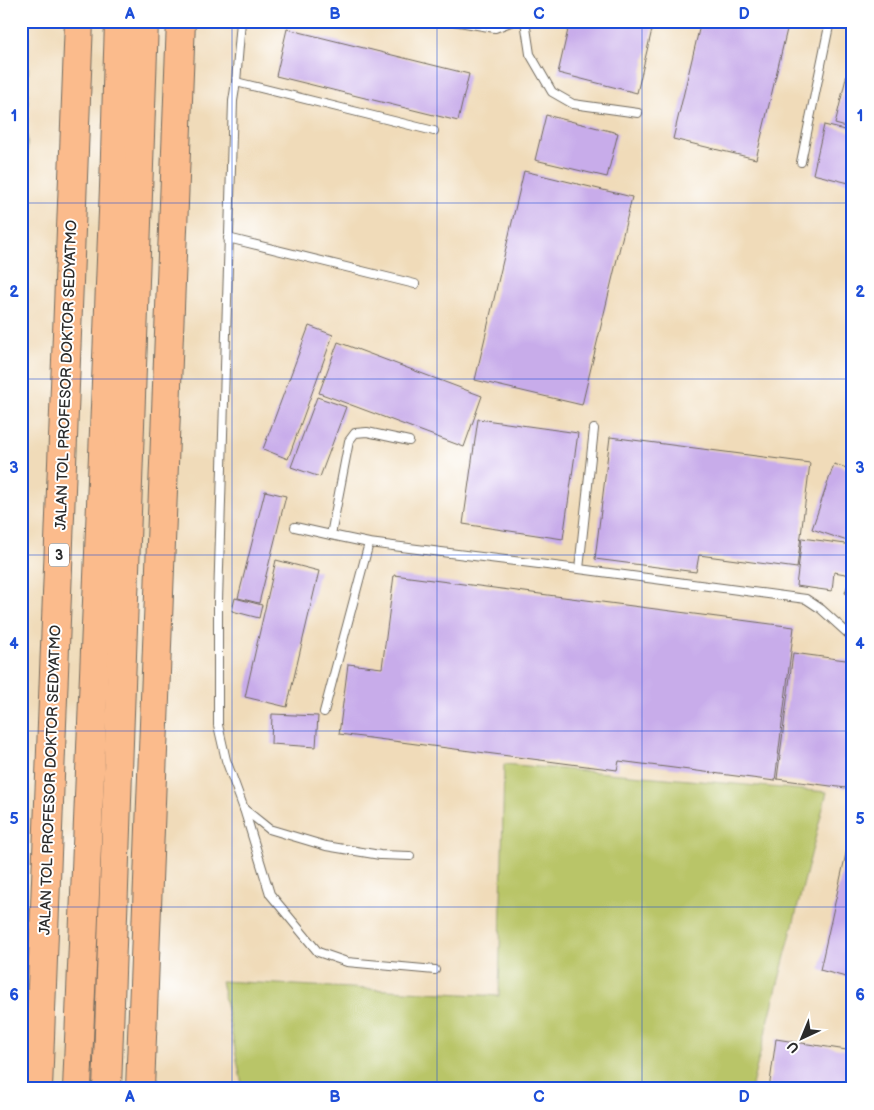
<svg xmlns="http://www.w3.org/2000/svg" width="874" height="1110" font-family="'Balsamiq Sans',sans-serif">
	<style>
		.green { fill: #b9c567; stroke: #727849 }
		.building { fill: #c8acea }
		.lines { fill: none; stroke-linecap: round; stroke-linejoin: round }
		.service-casing { stroke: #70695d; stroke-width: 10 }
		.motorway-casing { stroke: #70695d; stroke-width: 30 }
		.service { stroke: #fff; stroke-width: 8 }
		.motorway { stroke: #fbbb8c; stroke-width: 28 }
		.grid { fill: none; stroke: #1d4ed8; stroke-width: 1; stroke-opacity: 0.55 }
		.labels { text-anchor: middle; stroke-width: 4; stroke-linejoin: round; paint-order: stroke }
		.shield { fill: #fff; stroke: #6b6b6b; stroke-width: 1 }
		.shield-label { font-size: 14px; font-weight: bold; fill: #2b2b2b }
		.street-label { font-size: 15px; fill: #2b2b2b; stroke: #fff }
		.neatline { fill: none; stroke: #1d4ed8; stroke-width: 2 }
		.grid-label { font-size: 16px; text-anchor: middle; font-weight: bold; fill: #1d4ed8 }
	</style>
	<rect width="100%" height="100%" fill="#fff"/>
	<filter id="ink" filterUnits="userSpaceOnUse"><feTurbulence type="fractalNoise" baseFrequency=".02" numOctaves="2"/><feDisplacementMap in="SourceGraphic" scale="10" xChannelSelector="R" yChannelSelector="G"/><feConvolveMatrix kernelMatrix="1 2 1 2 8 2 1 2 1" color-interpolation-filters="sRGB"/></filter>
	<filter id="wash" filterUnits="userSpaceOnUse"><feTurbulence type="fractalNoise" baseFrequency=".0096" numOctaves="4" result="noise"/><feDisplacementMap in="SourceGraphic" scale="20" xChannelSelector="R" yChannelSelector="G"/><feGaussianBlur stdDeviation="1.12" result="paint"/><feColorMatrix in="noise" values="0 0 0 0 0 0 0 0 0 0 0 0 0 0 0 0 0 1.4 0 .05"/><feComposite in="paint" operator="in"/></filter>
	<g filter="url(#wash)">
		<rect width="100%" height="100%" fill="#f0dbb9"/>
		<g class="green">
			<polygon points="21,21 29,21 23,453 21,453"/>
			<polygon points="504,764 827,792 751,1089 243,1089 221,981 499,996"/>
		</g>
		<g id="blocks">
			<g class="building">
				<polygon points="570,21 654,21 637,93 558,73"/>
				<polygon points="701,21 789,21 756,159 673,139"/>
				<polygon points="287,29 469,74 458,121 276,76"/>
				<polygon points="852,53 853,53 853,129 835,124"/>
				<polygon points="546,115 618,133 607,177 535,160"/>
				<polygon points="824,125 853,132 853,184 813,174"/>
				<polygon points="524,171 632,197 582,405 475,380"/>
				<polygon points="309,326 333,335 288,459 263,449"/>
				<polygon points="338,342 482,396 464,447 319,393"/>
				<polygon points="317,397 346,407 320,477 291,467"/>
				<polygon points="478,419 578,433 563,539 463,524"/>
				<polygon points="610,437 810,463 797,568 699,555 696,572 595,559"/>
				<polygon points="834,464 853,470 853,543 812,529"/>
				<polygon points="265,491 286,496 259,603 238,598"/>
				<polygon points="802,538 853,545 853,558 851,575 834,572 832,591 796,586"/>
				<polygon points="276,560 319,571 287,707 245,697"/>
				<polygon points="852,572 853,572 853,596 845,593"/>
				<polygon points="394,575 794,627 775,781 619,761 617,770 339,734 348,664 382,668"/>
				<polygon points="235,598 262,605 259,618 232,611"/>
				<polygon points="793,653 853,661 853,732 846,788 777,779"/>
				<polygon points="272,714 318,716 316,747 271,744"/>
				<polygon points="849,840 853,841 853,979 820,970"/>
				<polygon points="776,1039 853,1051 853,1089 769,1089"/>
			</g>
		</g>
	</g>
	<g filter="url(#ink)">
		<use href="#blocks" fill-opacity="0" stroke="#70695d" stroke-width="1"/>
		<g class="lines">
			<g class="service-casing">
				<g id="service">
					<polyline points="241,21 236,82 233,101 218,601 218,725 226,760 244,809 269,829 326,846 380,855 410,856"/>
					<polyline points="453,21 495,28 513,21"/>
					<polyline points="525,21 530,54 552,92 573,104 638,113"/>
					<polyline points="236,82 434,131"/>
					<polyline points="801,162 830,21"/>
					<polyline points="228,238 415,284"/>
					<polyline points="295,527 331,535"/>
					<polyline points="369,543 331,535 349,441 355,433 367,432 409,441"/>
					<polyline points="579,569 594,429"/>
					<polyline points="324,712 369,543 579,569 806,599 821,609 853,638"/>
					<polyline points="244,809 270,894 318,952 347,962 435,970"/>
				</g>
			</g>
			<g class="motorway-casing">
				<g id="motorway">
					<polyline points="38,1089 79,21"/>
					<polyline points="77,1089 114,187 119,21"/>
					<polyline points="107,1089 144,21"/>
					<polyline points="140,1089 181,21"/>
				</g>
			</g>
			<use href="#service" class="service"/>
			<use href="#motorway" class="motorway"/>
		</g>
	</g>
	<path class="grid" d="M232,21v1068M437,21v1068M642,21v1068M21,203h832M21,379h832M21,555h832M21,731h832M21,907h832"/>
	<g class="labels">
		<rect class="shield" x="49" y="543.5" width="20" height="23" rx="4"/>
		<g class="shield-label">
			<text x="59" y="560">3</text>
		</g>
		<g class="street-label">
			<text transform="translate(66 375) rotate(-88)" y="5">JALAN TOL PROFESOR DOKTOR SEDYATMO</text>
			<text transform="translate(50 780) rotate(-88)" y="5">JALAN TOL PROFESOR DOKTOR SEDYATMO</text>
		</g>
	</g>
	<rect width="874" height="1110" fill="none" stroke="#fff" stroke-width="55"/>
	<g transform="translate(802 1038) rotate(224)" stroke="#ffffff" stroke-width="4" paint-order="stroke">
	<path d="M0-4L9 19L0 12L-9 19Z" fill="#2b2b2b"/>
	<text y="-8" font-size="14" font-weight="bold" text-anchor="middle" fill="#2b2b2b">U</text>
	</g>
	<rect x="28" y="28" width="818" height="1054" class="neatline"/>
	<g class="grid-label">
		<text x="130" y="19">A</text>
		<text x="335" y="19">B</text>
		<text x="539" y="19">C</text>
		<text x="744" y="19">D</text>
		<text x="14" y="121">1</text>
		<text x="860" y="121">1</text>
		<text x="14" y="297">2</text>
		<text x="860" y="297">2</text>
		<text x="14" y="473">3</text>
		<text x="860" y="473">3</text>
		<text x="14" y="649">4</text>
		<text x="860" y="649">4</text>
		<text x="14" y="824">5</text>
		<text x="860" y="824">5</text>
		<text x="14" y="1000">6</text>
		<text x="860" y="1000">6</text>
		<text x="130" y="1102">A</text>
		<text x="335" y="1102">B</text>
		<text x="539" y="1102">C</text>
		<text x="744" y="1102">D</text>
	</g>
</svg>
